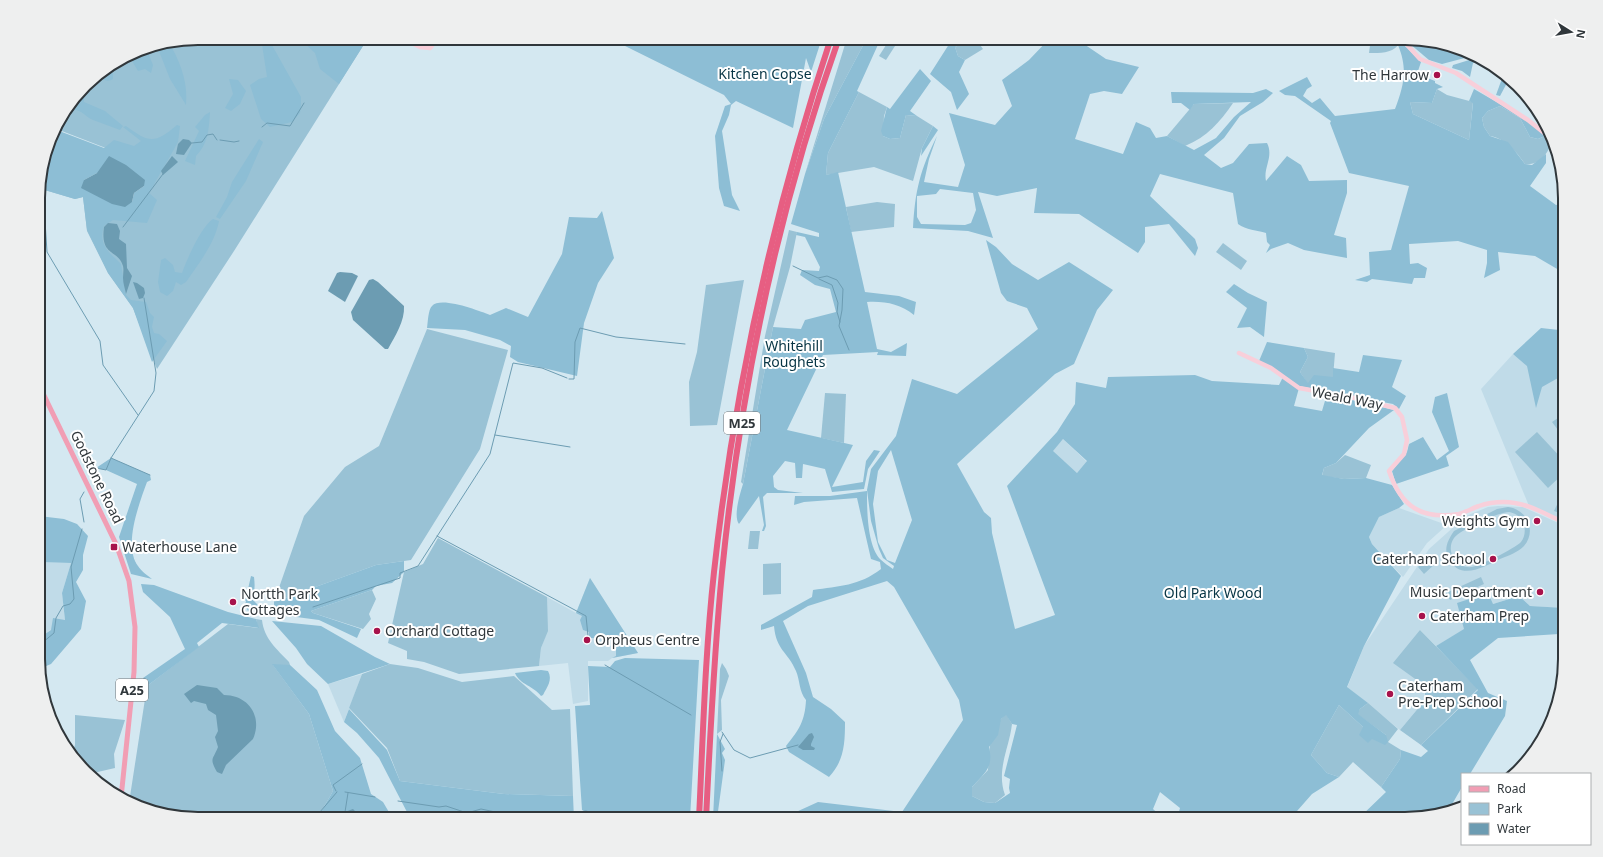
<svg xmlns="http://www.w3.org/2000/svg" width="1603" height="857" font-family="'Noto Sans',sans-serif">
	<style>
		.built { fill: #c0dbe8 }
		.green { fill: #99c2d5; fill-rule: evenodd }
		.forest { fill: #8dbed5; fill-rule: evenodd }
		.water { fill: #6c9cb2 }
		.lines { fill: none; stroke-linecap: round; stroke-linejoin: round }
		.stream { stroke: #6c9cb2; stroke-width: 1 }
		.secondary { stroke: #f8cfda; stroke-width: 4.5 }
		.primary { stroke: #f19eb4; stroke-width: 5 }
		.highway { stroke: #e75e82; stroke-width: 6 }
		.poi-dot { fill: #a7124b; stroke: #fff; stroke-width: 1.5 }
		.labels { text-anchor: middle; stroke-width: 4; stroke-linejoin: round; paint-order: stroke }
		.shield { fill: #fff; stroke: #6e7376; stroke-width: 1 }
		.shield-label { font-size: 13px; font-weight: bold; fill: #30373b }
		.park-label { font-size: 14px; fill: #063444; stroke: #fff }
		.poi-label { font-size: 14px; fill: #30373b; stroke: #fff; text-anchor: start }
		.street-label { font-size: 14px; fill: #30373b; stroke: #fff }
		.rim { fill: none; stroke: #30373b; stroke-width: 2 }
	</style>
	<rect width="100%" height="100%" fill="#d4e8f1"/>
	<g class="built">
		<polygon points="1513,354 1558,378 1564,385 1565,521 1529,506 1481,389"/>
		<polygon points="1063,439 1087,462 1077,473 1052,451"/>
		<polygon points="1498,506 1523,507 1565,526 1565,608 1530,606 1519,596 1493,604 1465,629 1436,646 1420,630 1425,700 1400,730 1347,688 1364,646 1429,549 1466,516 1488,507"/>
		<polygon points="1399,508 1447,525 1427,543 1403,577 1372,544 1369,537 1379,517"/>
		<polygon points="39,562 71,563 62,593 65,620 39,638"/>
		<polygon points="590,578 638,653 612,658 608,661 588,661 588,701 573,704 568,663 539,666 541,648 547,632 547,597 576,613"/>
		<polygon points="362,674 344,722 328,684"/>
	</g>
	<g class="green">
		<polygon points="198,38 368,38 234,251 157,369 133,308 108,273 87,231 83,197 75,199 38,188 75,189 133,209 153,182 129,157 54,128 92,78 137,50"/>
		<polygon points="847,38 867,38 824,119 805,174"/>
		<polygon points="961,38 975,38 983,49 965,60 958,56 955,47 960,45"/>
		<path d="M1371,38h7l4,7 4,-7h6l4,4h4c-6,12 -20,11 -31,11z"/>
		<polygon points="888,42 895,46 886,60 879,56"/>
		<polygon points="1437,89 1447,95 1473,102 1469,140 1413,114 1410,102 1432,103"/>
		<polygon points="859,92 887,107 884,116 883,136 890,139 900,138 906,115 917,116 933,126 922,148 913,181 874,167 826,175 828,153"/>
		<path d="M1233,103c-13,19 -26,34 -48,43l-18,-10 27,-32z"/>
		<path d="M1500,106l20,12 10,19 8,2 7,-3 6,7c-3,12 -14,23 -26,21 -8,-12 -21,-26 -35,-28l-6,-9 -2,-9 6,-7z"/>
		<polygon points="877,202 895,204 894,227 851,232 846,207"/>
		<polygon points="789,230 797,232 790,267 773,327 743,484 741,482 765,336"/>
		<polygon points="1223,243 1247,261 1241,270 1216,252"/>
		<polygon points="744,280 717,425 690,426 689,382 697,352 706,285"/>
		<polygon points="427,329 508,350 480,449 411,560 376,565 274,602 304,516 345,467 379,446"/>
		<polygon points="1304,348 1335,353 1333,377 1308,384 1300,372 1308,357"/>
		<polygon points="825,393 846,394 844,443 821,438"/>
		<polygon points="1564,414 1564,438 1552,422"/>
		<polygon points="1537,432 1564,461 1564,473 1548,488 1515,452"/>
		<polygon points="1345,455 1371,465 1366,478 1344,479 1322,476 1324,468 1336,463"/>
		<polygon points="1565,488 1565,515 1554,511"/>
		<path d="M1508,507c19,2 29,24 16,39 -6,6 -16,10 -24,13 -16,8 -40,22 -51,0 -6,-10 -1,-19 5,-28l43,-22zM1509,512c6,1 11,4 14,10 3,7 2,15 -2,20 -7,7 -40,23 -49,25 -16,2 -27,-16 -18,-29 7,-9 45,-26 55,-26z"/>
		<polygon points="750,531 760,531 758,549 748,549"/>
		<polygon points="438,538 547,597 548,631 541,648 539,666 459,674 424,662 407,659 407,651 388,643 404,572 423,564"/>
		<polygon points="1430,556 1436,563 1424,574 1418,567"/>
		<polygon points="781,563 781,594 763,595 763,564"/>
		<polygon points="1481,577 1484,584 1450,600 1446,593"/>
		<polygon points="372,590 376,599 369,614 371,619 363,629 313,613 311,611"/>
		<path d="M256,619l6,1c2,19 15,29 27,42l1,3h-17l36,49 24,77 -16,28h-119l-69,-16 18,-117 81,-62 30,4z"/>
		<polygon points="1420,630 1478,689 1421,745 1400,730 1425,700 1425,686 1393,663"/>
		<polygon points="722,663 726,669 729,676 721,700 722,730 717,734 720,669"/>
		<polygon points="390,664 418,668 462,682 514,676 552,710 570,709 573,796 504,794 400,781 387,748 349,708 362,674"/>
		<polygon points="1368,703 1398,729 1388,742 1401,750 1400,759 1381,787 1353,762 1339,777 1327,773 1311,755 1339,705 1363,727 1372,739 1386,735 1357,714 1360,709"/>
		<path d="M1006,714l6,10c-3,25 -16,46 -7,71l-10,8 -11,-1 -12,-6v-9l16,-17c1,-19 2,-43 18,-56z"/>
		<polygon points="75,715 125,720 114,754 115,768 89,774 71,755 75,745"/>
	</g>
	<g class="forest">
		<polygon points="261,38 268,38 301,97 301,105 300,113 292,122 270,127 261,119 250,85 259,79 267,77"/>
		<polygon points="299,38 368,38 339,84 320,69 315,53"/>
		<polygon points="621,38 822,38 811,72 806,58 793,128 736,101 731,105 729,115 722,131 732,195 740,211 724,206 719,188 715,136 725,106 731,104 724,95 619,43"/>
		<path d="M867,38h14l-24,53 2,1 -31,61 -2,22 12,-3 27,120 34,4 17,6 -2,13c-14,-11 -29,-14 -47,-13l10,47 14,3 16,-9 -1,13 -29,-1 1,-3 -55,3 -36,75 66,15 -21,42 31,-5 3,-21 8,-11 6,1 -12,18 -4,20 -32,3 -7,-23 -22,-5 -1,14h-6l-1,-15 -10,-2 -12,15 1,11 4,3 25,3h-36l-4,4 3,29 -2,5h-2l2,-6 -5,-29 -20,28c-6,-8 1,-30 4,-40l30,-157 28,2 4,-9 31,-8 -6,-23 -15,-4 -15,-10 2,-5 17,1 1,-4 -15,-30 -9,-2 1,-3 22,5v-4l-28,-9 14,-50 19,-55z"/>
		<polygon points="953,38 961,38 960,45 955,47 958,56 965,60 959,72 969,94 957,110 951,92 930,74"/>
		<path d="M1050,38h25l31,21 33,8 -17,27 -18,-3 -14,3 -15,45 48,15 13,-32 14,6 6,10 11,-2 27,14 22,-12 18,-21 17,-15 -57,2 -4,6 -9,-7h-9l-1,-11 82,1 13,-4 7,4 -10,9 -23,14 -16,22 -20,17 17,13 12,-5 16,-19 18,-1c7,14 -4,24 -1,38l21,-25 14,9 8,16 38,-1v13l-13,42 12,3 1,20 -43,-8 -16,-7 -17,6 -5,4 4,-8 -3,-3 -1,-9c-9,-3 -20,-3 -28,-9l-5,-31 -73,-19 -10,22 45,43 3,9 -3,8 -26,-32 -24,3v15l-7,11 -59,-39 -45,-1 3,-25 -40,8 -19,-4 15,46 -25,-7 -55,-3c2,-37 7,-58 24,-92l-8,23 -5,23 34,5 7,-22 -16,-52 46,12 17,-19 -10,-26 27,-20zM940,189l33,4 3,17 -5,13 -6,2 -44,-1 -4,-7v-21l19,-2z"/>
		<path d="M1392,38h5l24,24 -4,12 18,7v2l8,4 -6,2 -5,14 -22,-1 3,12 56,26 4,-37 -4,-2 5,-12 50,29 21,18 -7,3 -8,-2 -10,-19 -20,-12 -12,5 -6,7 2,9 6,9 18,6 17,22 7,1 14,-11v9l-16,23 26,19 8,-2v70l-29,-17 -37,-4 2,18 -16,8 3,-15v-13l-29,-9 -49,3 1,20 8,-1 9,5 -2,10h-11l-2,6 -40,-5 -5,3 -12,-2 15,-5 -1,-23 22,-2 18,-64 -60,-13 -19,-50 1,-2 -36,-25 -10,-1 -6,-4 28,-14 5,9 -5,3 -4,7 9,7 8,-5 15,18 60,-7c9,-24 13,-40 3,-64l2,-3h-4z"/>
		<polygon points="1403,38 1405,38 1476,55 1442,64 1429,60"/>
		<path d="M183,41l-11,7c10,18 16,37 14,57l-16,-26 -13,-33z"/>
		<polygon points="146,48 153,65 151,73 145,69 138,71 132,61 132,55 130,54 137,50"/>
		<polygon points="1479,57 1484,60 1473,63 1470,77 1462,71 1452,68 1453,65"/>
		<path d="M108,68l5,6v5c-6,4 -11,0 -16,-4z"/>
		<polygon points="920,69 931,81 910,111 917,116 906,115 900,138 890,139 883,136 881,131 887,107 890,109"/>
		<polygon points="1504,73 1508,76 1508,81 1500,96 1496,95"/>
		<polygon points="229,79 238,80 246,91 240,104 231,111 225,108 233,94"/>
		<path d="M80,95l4,3v4l21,9 18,15 -3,4c-9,-3 -18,-7 -27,-10 -9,-4 -13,-14 -26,-9z"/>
		<path d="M210,112c-1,17 -2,32 -14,44l-1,9 -10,-4 14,-30 -4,-4 10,-12z"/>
		<path d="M177,125l3,1 -2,16 -5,9 -24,42 8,7 -10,23 -34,-3 -9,6c-6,19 5,26 17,38l5,31 5,5 15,2 4,11 4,4 -2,10 2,6 5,1 8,7 -15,21 -19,-54 -25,-35 -21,-43 -4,-33 -8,2 -37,-11 16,-59 50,19 10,-8 20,6 7,-5 -18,-14 3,-1c23,17 29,18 51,-1zM97,173l47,7v6l-10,7 -2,9 -48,-22z"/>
		<polygon points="933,126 938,130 921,156 922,148"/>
		<polygon points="259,139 263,142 246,181 220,219 216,217 227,197 232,182"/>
		<path d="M602,211l12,47 -16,25 -14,40 -7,53 -59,-14 -8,-5 1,-11 -11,-6 -35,-10 -38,-2c1,-6 1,-18 5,-22 9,-10 47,5 58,9l16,-7 22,9 34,-63 7,-37 28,1z"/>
		<path d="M213,219l6,2c-4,22 -20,42 -33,61l-5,3 -5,-3 -3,9 -6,5 -7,-4 -2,-10 3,-22 4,-2 8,7 2,7 7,1c5,-14 19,-46 31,-54z"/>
		<path d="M986,240l10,7 16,17 26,16 31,-18 44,28 -16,20 -23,54 -19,10 -98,90 27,48 7,6 1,15 23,96 40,-14 -48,-129 50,-54 18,-28 1,-22 30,6 2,-11 87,-2 17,6 67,4 4,-8 16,11 -5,18 28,5 5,-17 67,16 -25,18 -33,35 -12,5 -2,7 22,4 22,-1 26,7 12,19 -5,4 -20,9 -10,20 3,7 29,32 -37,70 -17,41 21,16 -8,6 -2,5 28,21 2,7 -3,3 -13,-6 -4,4 -9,-8 4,-8 -24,-22 -28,50 16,18 12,4 -27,17 -22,25h-113l3,-11 -20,-16 -7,17 11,10h-386l7,-2 33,-15 84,10 61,-92 -4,-20 -65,-113 -7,-6 -79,25 -25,15 23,52 7,24 18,12 14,13c0,22 -1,39 -16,55l-40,-25 -3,-6c13,-16 19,-25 20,-46 -7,-8 -6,-20 -10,-29 -8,-19 -20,-21 -22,-45l-13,4v-5l51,-28 1,-7c26,-4 46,-4 68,-21l-1,-7 -9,-3 -14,-61 -53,4 -10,3 1,-9h35l37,-5c0,18 0,54 13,68 4,4 9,7 13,10l1,-3 -11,-8 -4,-9 -8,-28 -4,-31 4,-21 25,-33 16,-57 45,15 81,-65 -11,-21 -20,-7 -6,-8zM1063,439l24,22 -10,12 -24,-22zM891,450l21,70 -17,43 -8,-3 -9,-18 -5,-38 5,-33zM1006,715l6,9 5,1 -13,51 6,3 -1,9 1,5 -15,10 -11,-1 -12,-6v-9c13,-14 22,-20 17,-40l9,-12 3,-16z"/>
		<polygon points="1234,284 1248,293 1267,302 1264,337 1250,327 1237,328 1247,308 1226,292"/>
		<polygon points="1541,328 1559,330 1564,334 1564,385 1558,378 1542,387 1536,408 1527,366 1513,354"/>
		<polygon points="1267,342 1304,348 1308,357 1300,372 1308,383 1314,375 1333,377 1333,368 1359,372 1363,355 1402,360 1392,387 1406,396 1399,409 1393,404 1299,386 1259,361"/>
		<polygon points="1447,393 1459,447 1446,456 1449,466 1396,484 1392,471 1407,452 1409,444 1423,437 1437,460 1449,451 1432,412 1435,397"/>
		<path d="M111,458l39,17 1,5 -4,2c-8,22 -24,64 -9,84 3,5 9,9 14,13l-21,-5 -12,-37 18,-53 -31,-14 -10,-2z"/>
		<polygon points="39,516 64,519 77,524 88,536 83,555 83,570 76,582 86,601 81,629 51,664 39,669 39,638 51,630 53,618 65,620 62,593 71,563 39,562"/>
		<polygon points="404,561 404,572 392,583 376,586 372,590 311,611 313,613 361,629 357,638 319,620 274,614 274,602 376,565"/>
		<path d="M251,576l3,1c1,8 1,14 -2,22l5,5 3,9 -1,1 -10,-1 -4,-8 1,-4 -5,-5 8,-3 -1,-4z"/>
		<polygon points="590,578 638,653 612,658 616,656 616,643 605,638 589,638 589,632 583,630 580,620 582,616 576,613"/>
		<polygon points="141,584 154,585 228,612 256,619 259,628 222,623 197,643 199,647 147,686 143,678 185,649 170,617 143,592"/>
		<polygon points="1488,593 1493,604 1519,596 1530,606 1565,608 1565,622 1559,634 1498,638 1470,660 1488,693 1507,701 1505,716 1470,774 1462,774 1462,787 1451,806 1415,819 1358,819 1386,792 1381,787 1400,759 1401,750 1421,757 1428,751 1421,745 1478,690 1436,646 1464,629 1457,603"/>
		<polygon points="272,621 321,626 375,657 390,664 328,684 307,664 296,648"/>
		<polygon points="625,658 699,660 690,819 662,819 651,815 650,819 600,819 582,810 575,706 590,705 588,666 610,667 615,661"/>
		<polygon points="272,664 290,665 317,690 335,731 360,758 371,794 383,802 393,819 317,819 333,791 309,714"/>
		<path d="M541,670l7,1c5,9 -1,16 -5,24l-2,1c-7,-10 -21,-11 -26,-23z"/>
		<polygon points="349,709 387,750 400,781 504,794 573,796 574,819 420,819 407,812 379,758 357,733 344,722"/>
		<polygon points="717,734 725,749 722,753 725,760 717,819 713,819"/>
	</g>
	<g class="water">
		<polygon points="183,139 189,140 192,143 184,155 176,154 178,144"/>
		<polygon points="109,156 126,165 145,180 144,186 134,193 132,202 125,207 112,204 81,188 84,180 97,173"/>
		<polygon points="172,156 178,162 163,175 161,171"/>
		<path d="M108,223l9,1 3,7 -1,8 7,5 1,24 5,8 -6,18c-1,-5 -3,-11 -3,-16 0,-4 1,-8 0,-12 -5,-17 -23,-9 -19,-39z"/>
		<polygon points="340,272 352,273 358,276 345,302 328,291 337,273"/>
		<path d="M373,279l5,3 26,24c1,15 -9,30 -16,43h-3l-32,-29 -2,-8 18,-32z"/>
		<polygon points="133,282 137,283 144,288 145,293 143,298 139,299"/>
		<path d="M197,685l20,3 7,7c24,0 39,21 29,44l-27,26 -4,9 -5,-2c-8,-14 -4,-12 1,-25l-3,-10 3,-6 -2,-16 -8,-5 -2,-6 -12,-3 -3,2 -7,-9z"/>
		<polygon points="812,733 814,737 811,744 811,746 815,748 814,750 803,750 798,747 809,734"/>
		<polygon points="353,809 356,812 361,813 366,819 345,819 345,812"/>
	</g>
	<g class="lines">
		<g class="stream">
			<polyline points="262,127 267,123 290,126 304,103"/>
			<polyline points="220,140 234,142 239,141"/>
			<polyline points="192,143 202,142 207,135 213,134 217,140"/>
			<polyline points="39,187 43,190 47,252 100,341 103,365 138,415"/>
			<polyline points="123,227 163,174"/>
			<polyline points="793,266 818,278 827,276 837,280 843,289 842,310 839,326 849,350"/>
			<polyline points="819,279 832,285 838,303 837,312 840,322"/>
			<polyline points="569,379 574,379 575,342 580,328 616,337 685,344"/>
			<polyline points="495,435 570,447"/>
			<polyline points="111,458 150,475"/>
			<polyline points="96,468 106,470 111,458 154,391 156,373 144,298"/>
			<polyline points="84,492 80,499 84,522"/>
			<polyline points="437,536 586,616 588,636"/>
			<polyline points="313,607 400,578 400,573 418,566 490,454 513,363 542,368 567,378"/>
			<polyline points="39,643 42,643 54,633 56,618 63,606 70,604 74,599 71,567 82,529"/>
			<polyline points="605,665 691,715"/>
			<polyline points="722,732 734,750 750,758 798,745"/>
			<polyline points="722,771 720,742 723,734"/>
			<polyline points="336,791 333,785 362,764"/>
			<polyline points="345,792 375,797"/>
			<polyline points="398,801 439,807 446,806 467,813 481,809 500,813 525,816 543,814 545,817 586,811 614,819"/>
			<polyline points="345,812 348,793"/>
			<polyline points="314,819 337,792"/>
		</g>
		<g class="secondary">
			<polyline points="402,38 420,47 430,48 438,38"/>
			<polyline points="1401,38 1420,59 1456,73 1528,120 1548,136"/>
			<path d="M1239,353l32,15 28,20 56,10 40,10 7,9 5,23 -3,14 -15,17c12,36 33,49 70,43 7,-2 14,-6 20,-8 8,-3 17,-4 25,-4 22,0 41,12 61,21"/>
		</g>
		<polyline class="primary" points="39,385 116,544 129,581 135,627 134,672 121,798"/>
		<g class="highway">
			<path d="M699,819c4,-83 6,-165 15,-247 20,-182 59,-360 117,-534"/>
			<path d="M706,819c4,-83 8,-165 16,-247 18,-181 56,-363 117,-534"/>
		</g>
	</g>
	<g class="poi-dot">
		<circle cx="1437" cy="75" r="4"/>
		<circle cx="1537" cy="521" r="4"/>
		<rect x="110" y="543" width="8" height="8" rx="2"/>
		<circle cx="1493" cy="559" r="4"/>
		<circle cx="1540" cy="592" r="4"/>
		<circle cx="233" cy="602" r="4"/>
		<circle cx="1422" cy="616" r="4"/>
		<circle cx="377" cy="631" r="4"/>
		<circle cx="587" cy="640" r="4"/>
		<circle cx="1390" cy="694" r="4"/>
	</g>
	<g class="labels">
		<g class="shield">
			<rect x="724" y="412" width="36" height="22" rx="3"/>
			<rect x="116" y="679" width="32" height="22" rx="3"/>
		</g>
		<g class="shield-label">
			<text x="742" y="428">M25</text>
			<text x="132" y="695">A25</text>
		</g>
		<g class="park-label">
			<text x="765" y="79">Kitchen Copse</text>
			<text x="794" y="351">Whitehill<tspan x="794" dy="16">Roughets</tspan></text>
			<text x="1213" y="598">Old Park Wood</text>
		</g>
		<g class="poi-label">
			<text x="1429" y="80" text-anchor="end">The Harrow</text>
			<text x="1529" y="526" text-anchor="end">Weights Gym</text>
			<text x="122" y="552">Waterhouse Lane</text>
			<text x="1485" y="564" text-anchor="end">Caterham School</text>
			<text x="1532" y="597" text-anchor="end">Music Department</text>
			<text x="241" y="599">Nortth Park<tspan x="241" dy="16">Cottages</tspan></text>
			<text x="1430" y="621">Caterham Prep</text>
			<text x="385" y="636">Orchard Cottage</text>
			<text x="595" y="645">Orpheus Centre</text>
			<text x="1398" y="691">Caterham<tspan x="1398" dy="16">Pre-Prep School</tspan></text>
		</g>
		<g class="street-label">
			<text transform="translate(1347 398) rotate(11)" y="5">Weald Way</text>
			<text transform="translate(97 477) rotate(64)" y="5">Godstone Road</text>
		</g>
	</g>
	<path d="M0 0H1603V857H0ZM198 45H1405A153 153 0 0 1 1558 198V659A153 153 0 0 1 1405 812H198A153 153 0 0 1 45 659V198A153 153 0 0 1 198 45Z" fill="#eeefef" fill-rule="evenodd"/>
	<path class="rim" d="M198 45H1405A153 153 0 0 1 1558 198V659A153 153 0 0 1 1405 812H198A153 153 0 0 1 45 659V198A153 153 0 0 1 198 45Z"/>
	<rect x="1461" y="773" width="130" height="72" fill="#ffffff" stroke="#acafb1"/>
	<rect x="1469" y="786" width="20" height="6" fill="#f19eb4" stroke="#acafb1"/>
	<text x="1497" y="793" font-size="12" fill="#30373b">Road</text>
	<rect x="1469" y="803" width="20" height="12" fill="#99c2d5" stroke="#acafb1"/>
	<text x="1497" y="813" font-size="12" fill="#30373b">Park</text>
	<rect x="1469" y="823" width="20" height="12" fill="#6c9cb2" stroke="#acafb1"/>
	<text x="1497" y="833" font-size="12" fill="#30373b">Water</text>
	<g transform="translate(1571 32) rotate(101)" stroke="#ffffff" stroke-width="3" paint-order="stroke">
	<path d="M0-3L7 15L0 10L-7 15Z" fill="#30373b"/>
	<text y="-6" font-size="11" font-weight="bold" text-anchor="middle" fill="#30373b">N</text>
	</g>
</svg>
